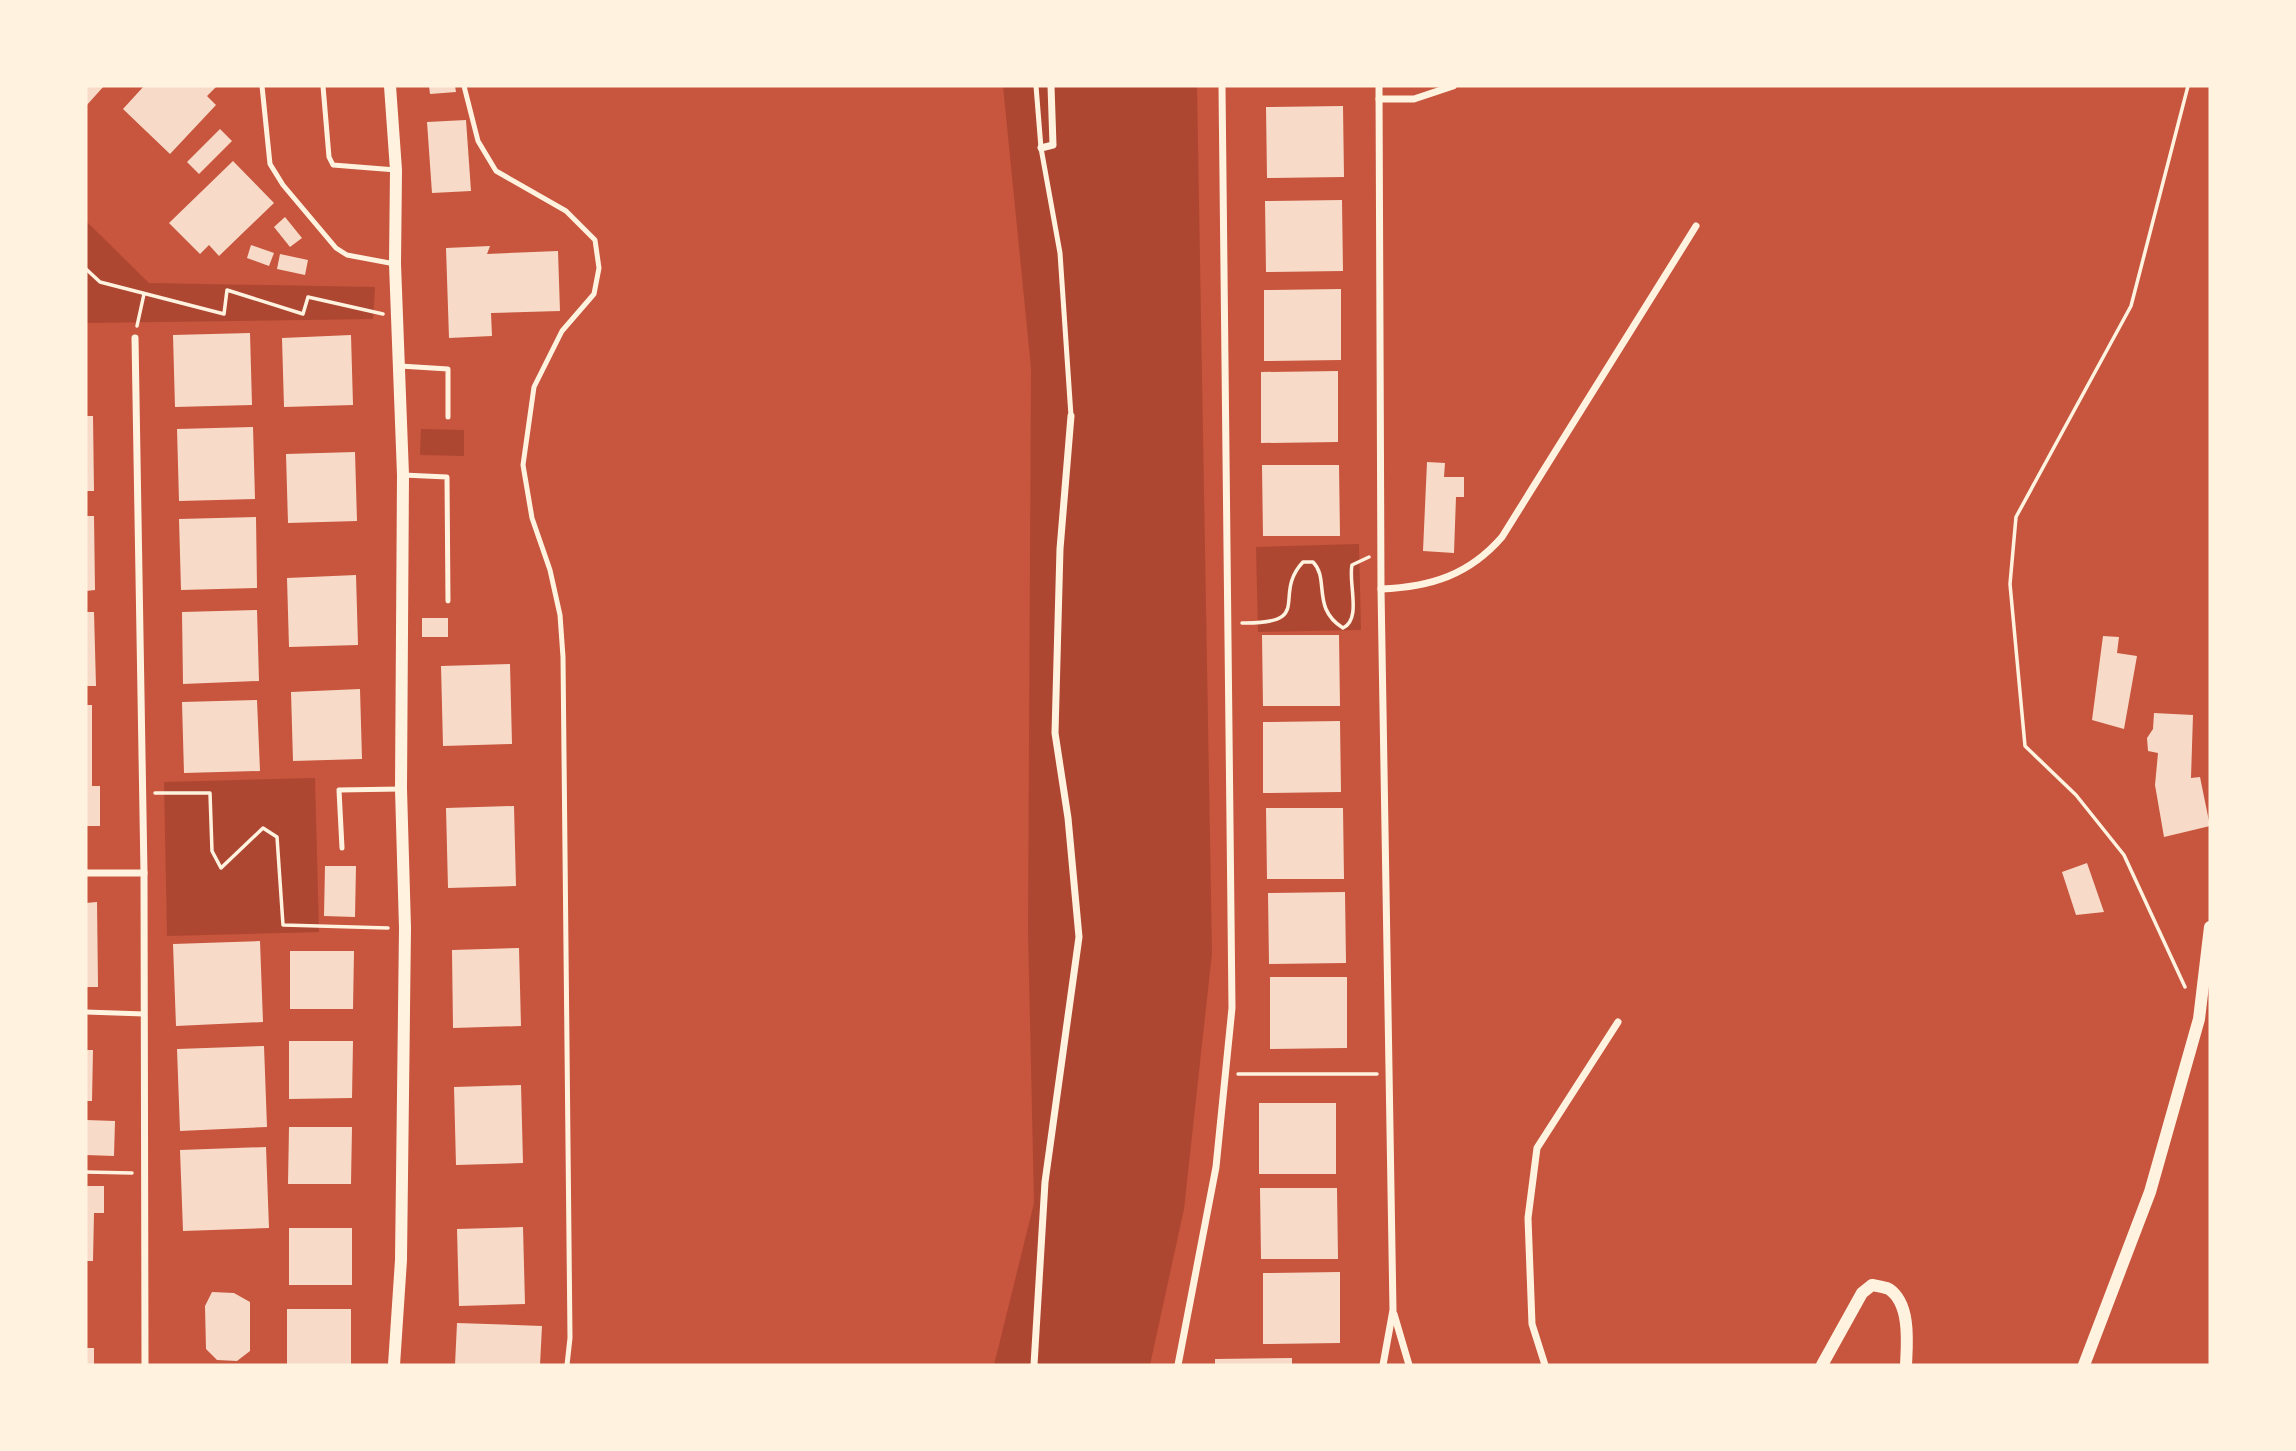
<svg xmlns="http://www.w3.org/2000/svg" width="2296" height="1451" font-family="Commissioner,sans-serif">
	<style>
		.green { fill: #ae4732 }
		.building { fill: #f7dbc8 }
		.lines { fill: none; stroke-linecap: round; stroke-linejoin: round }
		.path { stroke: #fff3e0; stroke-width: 3.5 }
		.service { stroke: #fff3e0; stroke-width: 5 }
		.minor { stroke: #fff3e0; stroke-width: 7 }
		.tertiary { stroke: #fff3e0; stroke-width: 12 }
	</style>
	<rect width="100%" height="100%" fill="#c8553d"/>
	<g class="green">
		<polygon points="1003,86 1197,86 1212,953 1184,1209 1150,1365 994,1365 1034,1203 1028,931 1031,368"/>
		<polygon points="86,221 149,283 375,287 373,319 86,323"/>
		<polygon points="421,429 464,430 464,456 420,455"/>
		<polygon points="1359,544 1361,630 1258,632 1256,547"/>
		<polygon points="315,778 319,932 167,936 164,782"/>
	</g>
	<g class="building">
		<polygon points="86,86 104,86 86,106"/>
		<polygon points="144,86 217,86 207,96 216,105 170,154 123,109"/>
		<polygon points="429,86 455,86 456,92 430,94"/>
		<polygon points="1343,106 1344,177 1267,178 1266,107"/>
		<polygon points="466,120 471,191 432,193 427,122"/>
		<polygon points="220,129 232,141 199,174 187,162"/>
		<polygon points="233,161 274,203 219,256 209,245 200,254 169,223"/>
		<polygon points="1342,200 1343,271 1266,272 1265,201"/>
		<polygon points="285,217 302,238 290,247 274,227"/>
		<polygon points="251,245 274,253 269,266 247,258"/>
		<polygon points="490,246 487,254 558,251 560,311 491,313 492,336 449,338 446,248"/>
		<polygon points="280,254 308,260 305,275 277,269"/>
		<polygon points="1341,289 1341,360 1264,361 1264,290"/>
		<polygon points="250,333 252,405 175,407 173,335"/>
		<polygon points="351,335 353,405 284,407 282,338"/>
		<polygon points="1338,371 1338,442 1261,443 1261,372"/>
		<polygon points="86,416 93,416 94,491 86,491"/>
		<polygon points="253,427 255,499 179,501 177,429"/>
		<polygon points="355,452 357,521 288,523 286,454"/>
		<polygon points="1427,462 1445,463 1444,477 1464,477 1464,497 1456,497 1454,553 1423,551"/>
		<polygon points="1262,465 1339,465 1340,536 1263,536"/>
		<polygon points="86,516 94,516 95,590 86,591"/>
		<polygon points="256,517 257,588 181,590 179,519"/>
		<polygon points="356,575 358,645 289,647 287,578"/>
		<polygon points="257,610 259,681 183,684 182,612"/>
		<polygon points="86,612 94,612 96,686 86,686"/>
		<rect x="422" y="618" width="26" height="19"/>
		<polygon points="1262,635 1339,635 1340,706 1263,706"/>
		<polygon points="2103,636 2119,637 2117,653 2137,656 2124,729 2092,720"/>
		<polygon points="510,664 512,744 443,746 441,666"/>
		<polygon points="360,689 362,759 293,761 291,692"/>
		<polygon points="257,700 260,771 184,773 182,702"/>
		<polygon points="86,705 92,705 92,786 100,786 100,826 86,826"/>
		<polygon points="2154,713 2193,715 2191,778 2200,777 2210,826 2164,837 2155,785 2158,753 2148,751 2147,738 2153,729"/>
		<polygon points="1340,721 1341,792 1263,793 1263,722"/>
		<polygon points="514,806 516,886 448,888 446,808"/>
		<polygon points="1266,808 1343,808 1344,879 1267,879"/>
		<polygon points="2087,863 2104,912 2076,915 2062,872"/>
		<polygon points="325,866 356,866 355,917 324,916"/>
		<polygon points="1345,892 1346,963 1269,964 1268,893"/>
		<polygon points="97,902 98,987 86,987 86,903"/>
		<polygon points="260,941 263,1022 176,1026 173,944"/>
		<polygon points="519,948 521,1026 453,1028 452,950"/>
		<polygon points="290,951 354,951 353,1009 290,1009"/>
		<polygon points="1270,977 1347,977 1347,1048 1270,1049"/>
		<polygon points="289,1041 353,1041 352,1098 289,1099"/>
		<polygon points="264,1046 267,1127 180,1131 177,1049"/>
		<polygon points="86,1050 93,1050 92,1101 86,1101"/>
		<polygon points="521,1085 523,1163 456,1165 454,1087"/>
		<rect x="1259" y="1103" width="77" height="71"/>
		<polygon points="86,1120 115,1121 114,1156 86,1155"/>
		<polygon points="289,1127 352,1127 351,1184 288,1184"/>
		<polygon points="266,1147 269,1228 183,1231 180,1150"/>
		<polygon points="86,1186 104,1186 104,1213 94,1213 93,1261 86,1261"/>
		<polygon points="1260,1188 1337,1188 1338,1259 1261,1259"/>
		<polygon points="523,1227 525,1304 459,1306 457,1229"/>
		<rect x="289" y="1228" width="63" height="57"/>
		<polygon points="1340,1272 1340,1343 1263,1344 1263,1273"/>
		<polygon points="212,1292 234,1293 250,1302 250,1351 237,1361 217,1360 206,1349 205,1306"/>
		<rect x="287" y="1309" width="64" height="56"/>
		<polygon points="457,1323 542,1326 540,1365 455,1365"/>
		<rect x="86" y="1348" width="8" height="17"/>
		<polygon points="1292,1358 1292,1365 1215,1365 1215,1359"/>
	</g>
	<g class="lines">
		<g class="path">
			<polyline points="86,269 100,282 224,314 227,290 303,314 308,297 383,314"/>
			<polyline points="137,326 144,294"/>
			<path d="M1242,623c74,1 29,-27 61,-61h10c17,17 -2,46 30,66 19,-9 5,-45 9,-63l17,-8"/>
			<polyline points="155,793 210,793 212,851 221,868 263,828 277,837 283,925 388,928"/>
			<polyline points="2185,987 2124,855 2076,795 2025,746 2010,584 2016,517 2131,306 2188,86"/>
			<polyline points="1238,1074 1377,1074"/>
			<polyline points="86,1172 132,1173"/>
		</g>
		<g class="service">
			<polyline points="262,86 270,164 283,185 336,248 347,255 395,264"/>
			<polyline points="323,86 329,157 333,165 396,170"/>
			<polyline points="464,86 478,141 496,171 566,211 595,240 599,268 594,294 562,331 534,387 523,465 532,518 550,570 560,615 563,657 570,1338 567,1365"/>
			<polyline points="1036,86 1041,148 1060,253 1071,416"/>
			<polyline points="400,366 448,369 448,417"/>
			<polyline points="403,475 447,477 448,601"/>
			<polyline points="342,848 339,790 401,789"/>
			<polyline points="86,1012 144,1014"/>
		</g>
		<g class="minor">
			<polyline points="1379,86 1381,589 1393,1310 1383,1365"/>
			<polyline points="1379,99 1414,99 1453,86"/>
			<polyline points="1041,148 1053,145 1051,86"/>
			<polyline points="135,338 144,873 145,1365"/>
			<path d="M1381,589c50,-2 88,-14 121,-52l194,-311"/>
			<polyline points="86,873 144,873"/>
			<polyline points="1394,1314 1409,1365"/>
			<polyline points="1034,1365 1045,1182 1079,937 1068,818 1055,733 1060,549 1071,416"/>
			<polyline points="1178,1365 1216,1167 1232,1008 1222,86"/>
			<polyline points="1545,1365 1532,1324 1528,1218 1537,1148 1618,1022"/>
		</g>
		<g class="tertiary">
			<polyline points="390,86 396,170 395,264 403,475 401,789 405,928 401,1260 394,1365"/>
			<path d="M1822,1365l40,-72 10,-8c5,1 13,2 17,4 22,15 18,54 17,76"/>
			<polyline points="2084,1365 2150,1192 2199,1019 2210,927"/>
		</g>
	</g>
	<rect width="2296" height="1451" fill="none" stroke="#fff3e0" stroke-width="175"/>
</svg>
